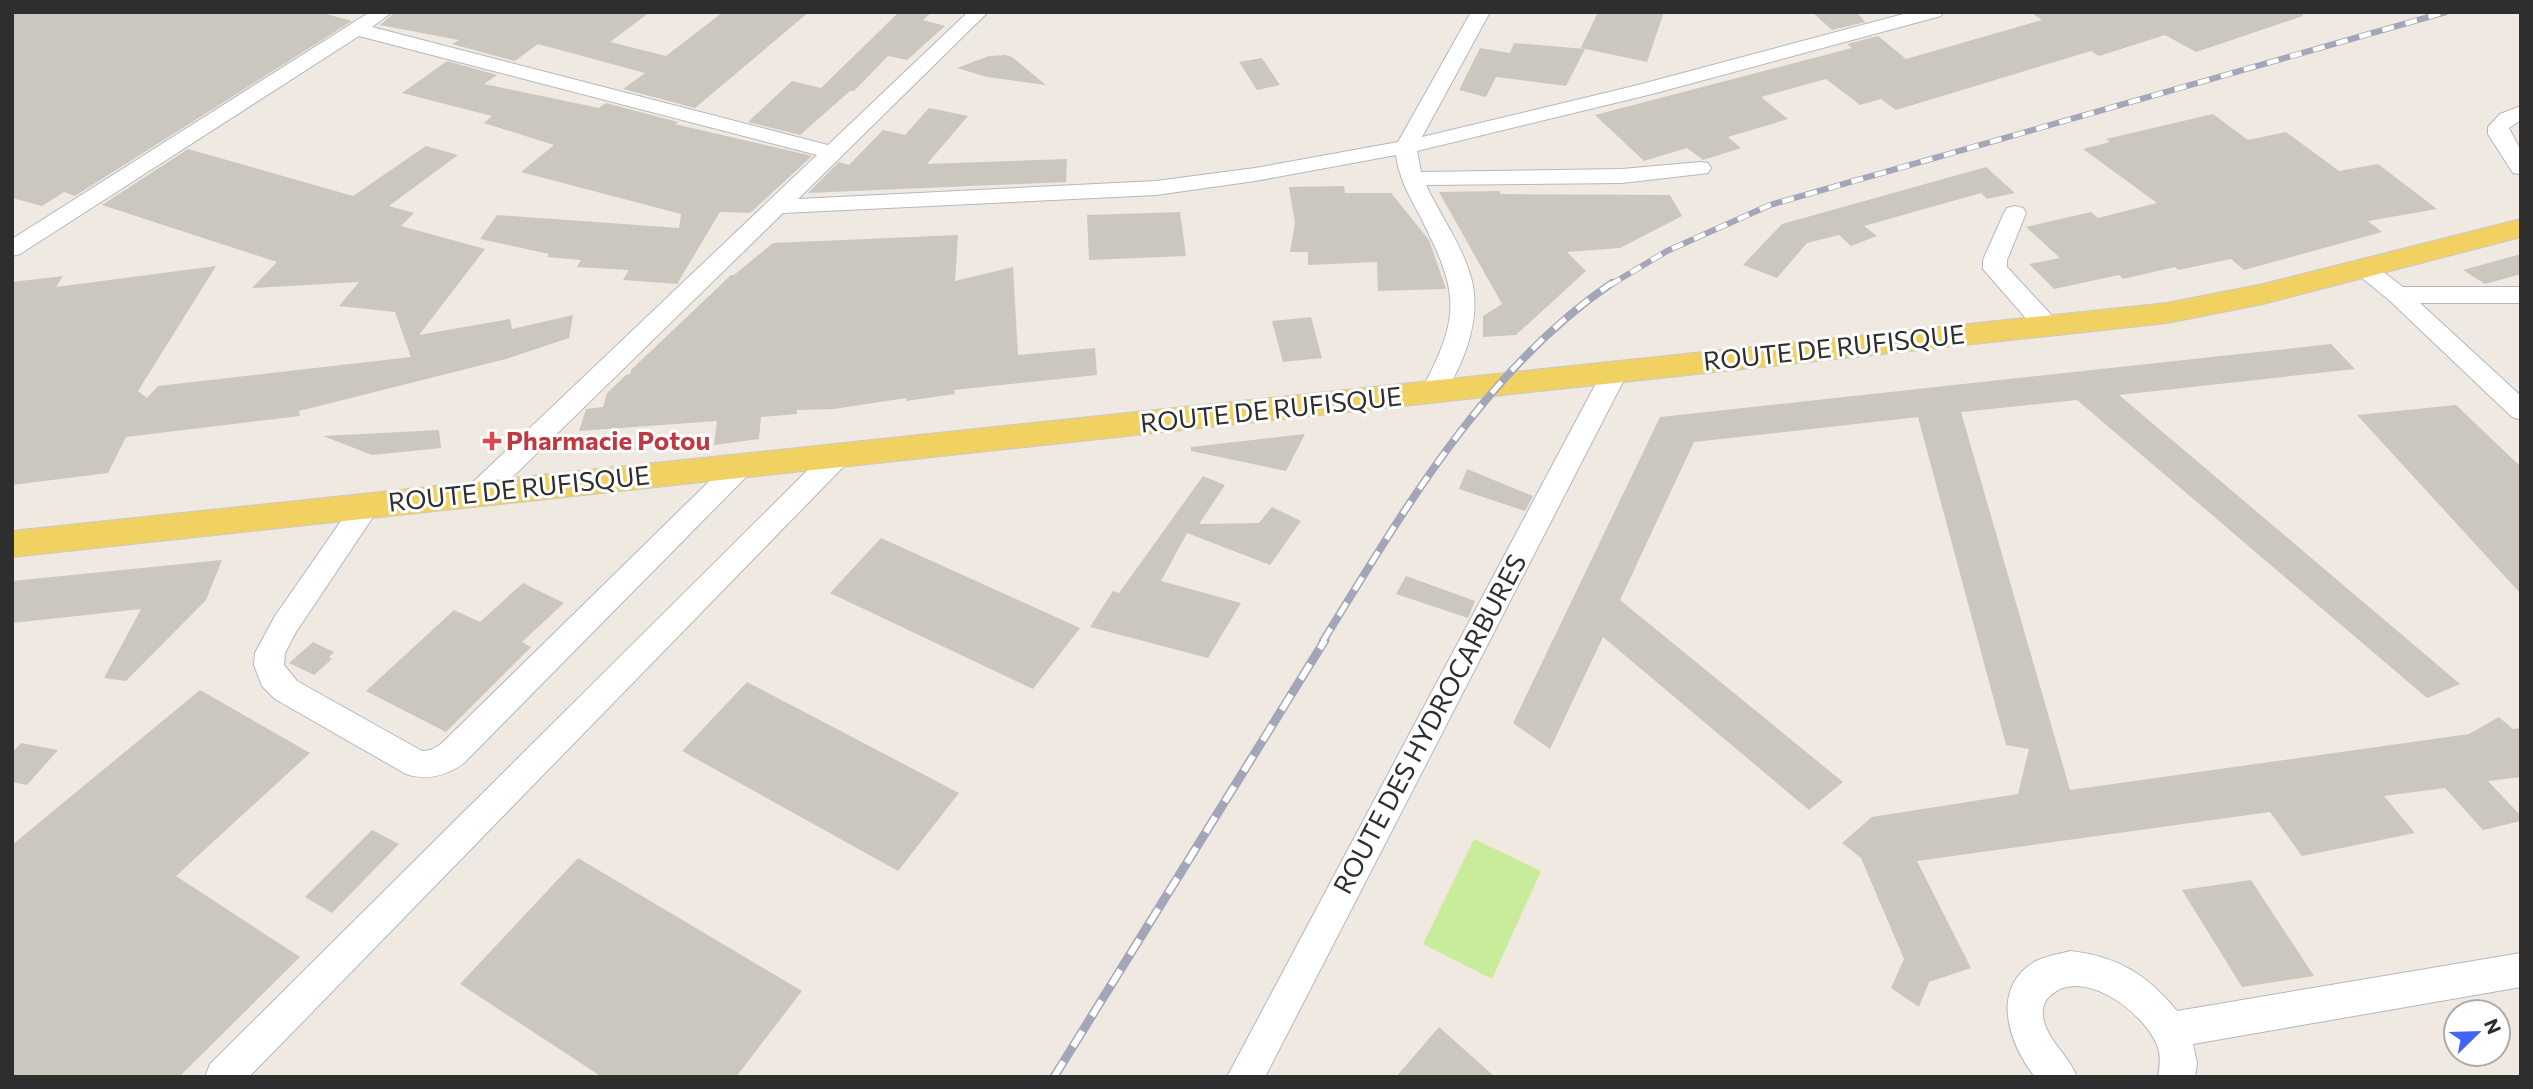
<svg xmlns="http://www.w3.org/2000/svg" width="2533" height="1089" font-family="Commissioner,sans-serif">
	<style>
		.pitch { fill: #c9ec9a }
		.building { fill: #cbc7bf }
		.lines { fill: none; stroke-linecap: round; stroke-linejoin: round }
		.minor-casing { stroke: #b4b7c1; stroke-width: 2 }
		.major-casing { stroke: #c9c9c9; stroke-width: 2 }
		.minor { fill: #fff; fill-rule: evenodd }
		.major { fill: #f2d163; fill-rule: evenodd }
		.rail-far2-casing { stroke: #a3a6b8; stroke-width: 6 }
		.rail-far1-casing { stroke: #a3a6b8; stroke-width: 8 }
		.rail-casing { stroke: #a3a6b8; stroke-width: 9 }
		.rail-far2 { stroke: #fff; stroke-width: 4.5; stroke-dasharray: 12; stroke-linecap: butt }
		.rail-far1 { stroke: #fff; stroke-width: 5; stroke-dasharray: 15; stroke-linecap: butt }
		.rail { stroke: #fff; stroke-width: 6; stroke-dasharray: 18; stroke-linecap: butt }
		.health-dot { fill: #e0444e; stroke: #fff; stroke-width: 2.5 }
		.labels { text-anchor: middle; stroke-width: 6; stroke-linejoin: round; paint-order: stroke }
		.street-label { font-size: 26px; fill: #2e2e2e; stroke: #fff }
		.health-label { font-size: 26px; font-weight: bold; fill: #be3a42; stroke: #fff; text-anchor: start }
	</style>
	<rect width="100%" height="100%" fill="#efe9e1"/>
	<polygon class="pitch" points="1474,839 1541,871 1492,979 1423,944"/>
	<g class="building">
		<polygon points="12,12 319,12 352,21 75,196 64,192 42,206 12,198"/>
		<polygon points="395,12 650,12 610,42 666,56 723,12 809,12 695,108 623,89 645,73 538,44 515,61 452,44 459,40 380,25"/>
		<polygon points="899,12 932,12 923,20 945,26 907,60 888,56 854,91 850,91 800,135 748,122 792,81 821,88"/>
		<polygon points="1598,12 1664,12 1647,62 1581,48"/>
		<polygon points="1812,12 1857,12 1865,22 1832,30"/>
		<polygon points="2030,12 2302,12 2303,16 2196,52 2165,35 2099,56 2091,51 1896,110 1881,99 1860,105 1826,79 1761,97 1788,119 1728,137 1741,148 1703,160 1687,148 1644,161 1595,115 1852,48 1847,44 1878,36 1906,59 2042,20"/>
		<polygon points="1514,43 1585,49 1566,86 1496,77 1486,97 1459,90 1480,48 1510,53"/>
		<polygon points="1005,55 1012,57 1046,85 987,77 957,68 989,56"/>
		<polygon points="1262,58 1280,85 1257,90 1239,62"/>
		<polygon points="447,61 497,75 484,84 599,108 606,103 678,122 675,124 812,156 750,213 720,212 677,284 623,280 629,270 577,267 581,260 547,257 549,254 480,239 497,215 679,228 681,214 521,172 554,145 484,123 492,116 402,93"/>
		<polygon points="929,108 968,116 927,164 1067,159 1066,182 808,193 839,162 849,165 883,130 905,135"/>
		<polygon points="2213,114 2248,140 2286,132 2339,171 2378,164 2437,209 2368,221 2382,232 2244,270 2231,259 2178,270 2175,267 2123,279 2119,275 2054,289 2029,264 2060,258 2026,227 2091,212 2098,218 2157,203 2083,149 2110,142 2106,139"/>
		<polygon points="426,146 458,155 389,206 414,213 401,226 485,249 419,335 510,319 512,329 573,315 569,338 506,359 299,411 300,416 126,437 108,473 12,485 12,282 63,276 56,287 216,266 138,391 147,398 158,386 411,357 395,312 339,306 359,282 252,288 277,262 102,205 188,149 353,196"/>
		<polygon points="1986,167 2015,193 1987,199 1981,193 1864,226 1877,236 1851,246 1839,235 1807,243 1777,278 1743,265 1782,224"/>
		<polygon points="1344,186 1345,193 1391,193 1429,240 1446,289 1378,291 1377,262 1308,265 1308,252 1290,252 1295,223 1289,187"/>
		<polygon points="1499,191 1501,194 1670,195 1682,216 1620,248 1567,252 1586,271 1516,335 1483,337 1483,316 1502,304 1439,192"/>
		<polygon points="1180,212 1186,256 1089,260 1087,215"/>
		<polygon points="958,235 955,281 1013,267 1018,355 1095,348 1097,375 954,390 955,394 906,401 906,398 834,409 797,410 797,414 761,417 759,439 714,445 717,421 579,431 586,409 603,407 607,393 626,375 630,374 631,370 731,275 734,275 773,243"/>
		<polygon points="2521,254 2521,274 2485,284 2463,270"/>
		<polygon points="1311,317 1322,358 1283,362 1272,321"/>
		<polygon points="2331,344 2355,369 2119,395 2460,684 2427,698 2077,400 1961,412 2070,790 2469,734 2499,717 2513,729 2521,728 2521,777 2488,781 2521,816 2521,821 2483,830 2445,788 2384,796 2415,833 2302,856 2270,812 1917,861 1971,968 1929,982 1919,1007 1891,988 1904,959 1861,858 1842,843 1872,817 2018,794 2029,749 2006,745 1918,417 1694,442 1620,600 1843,782 1809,810 1603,637 1550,749 1513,723 1660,417"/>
		<polygon points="2456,405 2521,467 2521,594 2357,415"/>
		<polygon points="439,430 441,448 372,455 323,436"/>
		<polygon points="1305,434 1286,471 1191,451 1191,447"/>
		<polygon points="1467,469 1533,496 1525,511 1459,489"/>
		<polygon points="1203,476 1225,485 1199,524 1259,523 1272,507 1301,521 1270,565 1187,533 1161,581 1241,603 1208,658 1090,627 1113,591 1119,593"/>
		<polygon points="881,538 1080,628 1033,689 830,593"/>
		<polygon points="222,560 206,600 126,681 104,678 141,609 12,623 12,581"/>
		<polygon points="1406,576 1475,601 1468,618 1396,594"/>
		<polygon points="523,583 564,603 522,642 531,647 446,732 366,691 454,610 480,622"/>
		<polygon points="313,642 334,652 329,657 332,659 314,675 289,663"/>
		<polygon points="747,682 959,793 898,871 682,751"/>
		<polygon points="200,690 310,753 176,876 300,957 179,1077 12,1077 12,845"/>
		<polygon points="21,743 58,750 27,785 12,782 12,753"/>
		<polygon points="372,830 399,844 332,913 305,897"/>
		<polygon points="578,858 802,991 736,1077 602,1077 460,984"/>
		<polygon points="2251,880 2314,976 2242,987 2182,890"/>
		<polygon points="1439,1027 1495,1077 1396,1077"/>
	</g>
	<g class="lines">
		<g class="minor-casing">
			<g id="minor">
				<path d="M370,12h22l-20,15 456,118 140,-133h20l-190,187 358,-18 99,-13 143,-26 73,-130h19l-68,125 216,-52 273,-73h32l-2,4 -289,78 -235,57 4,21 201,-3 78,-7 8,1 3,5 -3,5 -8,1 -78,9 -196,2c13,28 32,54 42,83 17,44 -2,91 -25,129l-9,3 -9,-3 -4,-6c42,-78 37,-100 -2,-177 -11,-20 -20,-37 -23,-59l-141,26 -99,14 -373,18 -293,286 -10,3 -10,-3 -4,-7 4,-7 347,-330 -458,-119 -339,218 -8,2v-17z"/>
				<polygon points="2521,106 2521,120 2509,128 2521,151 2521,174 2513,173 2488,134 2488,127 2500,114"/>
				<polygon points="2015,206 2023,208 2026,213 2007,260 2007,267 2055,319 2058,325 2055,331 2046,333 2037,331 1983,269 1983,260 2004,213 2007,208"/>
				<polygon points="2365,262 2373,264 2403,287 2521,287 2521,303 2420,303 2521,396 2521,420 2512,417 2389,300 2357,274 2353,269 2357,264"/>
				<polygon points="1615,363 1624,366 1628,372 1265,1077 1227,1077 1602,372 1606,366"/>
				<polygon points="837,447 846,450 850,457 846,464 249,1077 205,1077 210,1064 828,450"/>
				<path d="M741,456l9,3 4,7 -4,7 -287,291c-18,12 -36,17 -57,10l-131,-75 -13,-13 -8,-21 1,-12 20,-37 82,-118 10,-3 10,3 4,7 -85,127 -11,21 -1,12 13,16 125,70 9,-1 10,-6 291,-285z"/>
				<path d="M2071,951c47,6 76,23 106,60l344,-58v34l-328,57 4,19 -2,14h-37c2,-11 3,-22 -1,-32 -13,-33 -77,-81 -108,-48 -5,4 -7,13 -6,19 3,24 26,39 34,61h-42c-25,-32 -46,-87 -1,-115 11,-6 25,-8 37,-11z"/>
			</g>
		</g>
		<g class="major-casing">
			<polygon id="major" points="2521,219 2521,237 2263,304 2167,323 12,557 12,531 2167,303 2263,284"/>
		</g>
		<use href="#minor" class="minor"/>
		<use href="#major" class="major"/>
		<g class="rail-far2-casing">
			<polyline id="rail-far2" points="1610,285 1667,251 1770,205 2446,12"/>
		</g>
		<g class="rail-far1-casing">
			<path id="rail-far1" d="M1323,641c80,-129 161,-271 289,-358"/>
		</g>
		<g class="rail-casing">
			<polyline id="rail" points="1054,1077 1325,640"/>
		</g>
		<use href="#rail-far2" class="rail-far2"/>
		<use href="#rail-far1" class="rail-far1"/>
		<use href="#rail" class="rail"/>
	</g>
	<path class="health-dot" d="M488.5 430.5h7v7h7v7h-7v7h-7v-7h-7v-7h7z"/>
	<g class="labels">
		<g class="street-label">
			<text transform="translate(1834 348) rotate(-6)" y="9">ROUTE DE RUFISQUE</text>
			<text transform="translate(1271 410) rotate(-6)" y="9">ROUTE DE RUFISQUE</text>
			<text transform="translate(519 489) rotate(-6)" y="9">ROUTE DE RUFISQUE</text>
			<text transform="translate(1430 724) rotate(-62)" y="9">ROUTE DES HYDROCARBURES</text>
		</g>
		<g class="health-label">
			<text x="506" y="450">Pharmacie Potou</text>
		</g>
	</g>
	<rect width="2533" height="1089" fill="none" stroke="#2e2e2e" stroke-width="28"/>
	<g transform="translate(2477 1033) rotate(67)"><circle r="33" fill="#ffffff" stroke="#ababab" stroke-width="2"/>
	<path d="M0-5L12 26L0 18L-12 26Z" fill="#4264fb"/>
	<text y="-10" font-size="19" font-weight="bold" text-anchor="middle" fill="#2e2e2e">N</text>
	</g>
</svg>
